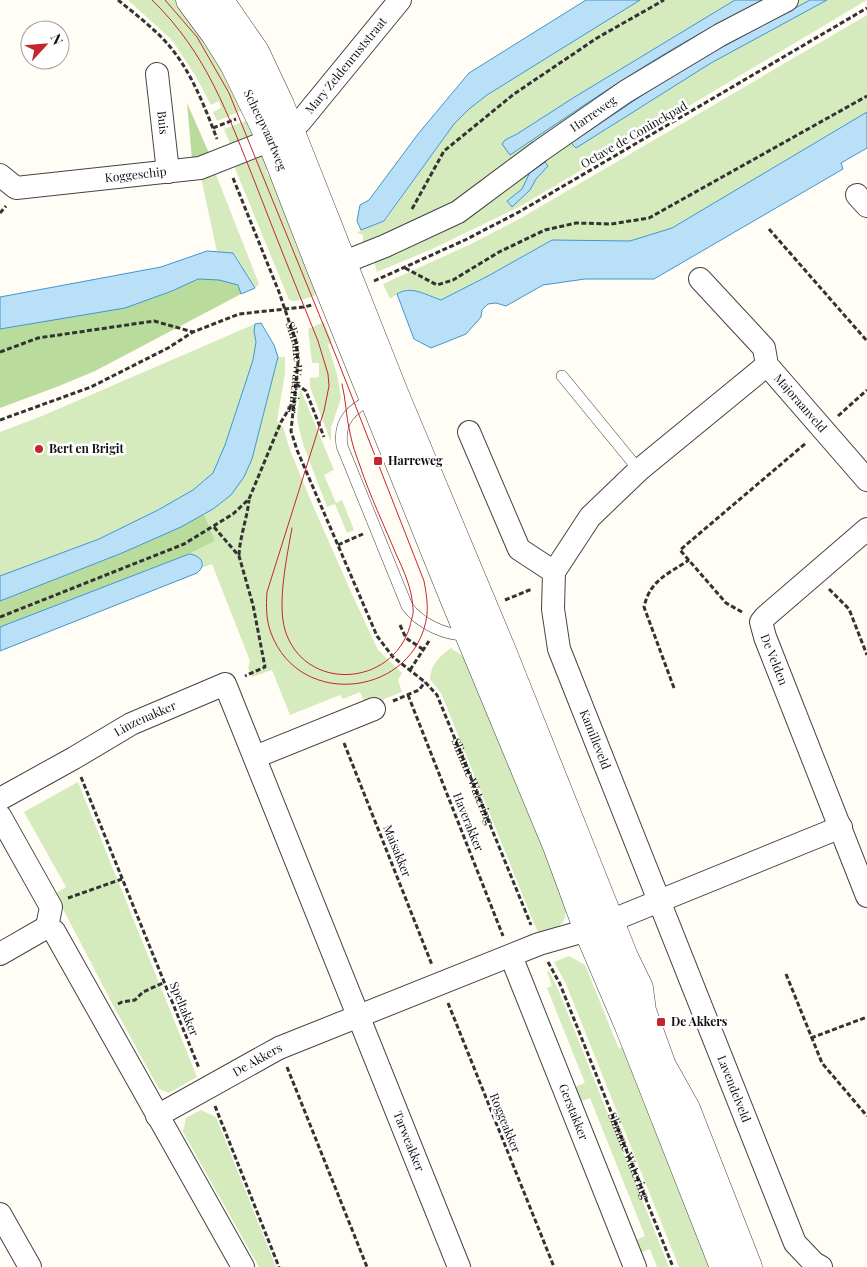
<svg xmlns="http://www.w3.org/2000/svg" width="867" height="1267" font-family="'Playfair Display',serif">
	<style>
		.green { fill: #d5ebbd }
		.forest { fill: #b9dc9c }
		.water { fill: #b9e0f7; stroke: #3f96cf }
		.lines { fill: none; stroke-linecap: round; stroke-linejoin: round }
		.service-casing { stroke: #444; stroke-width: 12 }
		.minor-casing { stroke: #444; stroke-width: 24 }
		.tertiary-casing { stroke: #444; stroke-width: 29 }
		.path { stroke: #333; stroke-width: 3; stroke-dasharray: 5 2.5; stroke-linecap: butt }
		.service { stroke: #fff; stroke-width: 11 }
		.minor { stroke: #fff; stroke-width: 22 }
		.tertiary { stroke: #fff; stroke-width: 28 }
		.tram { stroke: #c4262e; stroke-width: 1 }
		.poi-dot { fill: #c4262e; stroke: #fff; stroke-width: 2 }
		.labels { text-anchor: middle; stroke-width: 5; stroke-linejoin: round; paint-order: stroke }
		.street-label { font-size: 12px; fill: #111; stroke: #fff }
		.poi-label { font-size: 12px; font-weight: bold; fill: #111; stroke: #fff; text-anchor: start }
	</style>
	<rect width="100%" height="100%" fill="#fffdf5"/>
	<g class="green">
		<polygon points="128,0 182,0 250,107 217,121 213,112 221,108 219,101 211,105 195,75 172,40"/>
		<path d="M640,0h95l-162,98 -56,36 -12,6 5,14c83,-55 165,-112 255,-154l-315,207 -76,33 -11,2v-7l-6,-2 4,-3 24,-9 69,-97 15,-15 18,-14z"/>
		<polygon points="799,0 810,0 700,59 591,139 711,63 827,0 867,0 519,207 432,249 377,272 374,261 602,115"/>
		<path d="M867,15v97l-195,116 -42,13 -79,-1 -63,36 -47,24c-24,-8 -29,-16 -51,-1l-7,-15 88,-40 50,-26z"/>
		<path d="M254,118c-1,23 -3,20 -23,28l-7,-17z"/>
		<path d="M258,156h5l10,10 -7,4 2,6 8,-3 26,67 -7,3 4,9 7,-3 17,43c-10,4 -23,11 -34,8l-55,-134z"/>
		<polygon points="215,172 259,284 255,288 234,253 217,252 201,177"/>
		<polygon points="324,322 332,342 328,345 337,374 341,398 331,428 331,442 310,387 310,378 319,377 319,363 312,363 308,329"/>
		<polygon points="255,324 254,331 256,342 253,360 225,445 213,473 193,490 158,510 99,539 0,576 0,432 42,416"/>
		<polygon points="278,357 285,357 285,373 277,421 283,427 290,450 311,501 351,592 378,650 402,673 398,680 402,692 366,706 360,692 343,699 340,695 290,715 272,670 252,677 248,668 250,661 212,564 201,568 203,563 192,554 189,554 215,541 204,514 213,509 266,405"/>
		<polygon points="300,388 334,470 324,475 336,503 342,500 354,530 347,533 335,504 327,507 303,444 299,428 297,418"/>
		<path d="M451,648l16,11 11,15 88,235c0,20 -13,19 -28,24l-97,-240 -11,-14c1,-15 9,-22 21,-31z"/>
		<polygon points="78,782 197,1077 169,1093 159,1089 114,1007 63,909 53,895 66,887 24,812"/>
		<polygon points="569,956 585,965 619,1049 629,1044 717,1267 679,1267 566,984 554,962"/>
		<polygon points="549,971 558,989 669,1267 657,1267 650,1249 637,1254 632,1242 645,1236 590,1098 577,1103 571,1088 585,1083 547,988 552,986 547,972"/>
		<polygon points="201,1110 216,1117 276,1267 259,1267 183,1132 186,1118"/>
	</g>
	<g class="forest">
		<polygon points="187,103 209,153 192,159"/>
		<polygon points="198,279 219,280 238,285 241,294 95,371 59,386 0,408 0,329 125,308 172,291"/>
		<polygon points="204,514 215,541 189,554 0,627 0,601 122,553"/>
	</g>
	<g class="water">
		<polygon points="586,0 640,0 487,95 469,109 454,124 384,221 361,230 357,221 360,205 369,200 418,134 469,73"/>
		<path d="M735,0h30c-90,42 -172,99 -255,155l-8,-11 3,-4 12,-6 56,-36z"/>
		<polygon points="810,0 827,0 711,63 576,148 571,143 665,80 700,59"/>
		<path d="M867,112v36l-26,15 2,6 -189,110h-69l-42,6 -37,21 -10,-3 -8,1 -6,6 -1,7 -15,17 -35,14 -17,-9 -17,-45c14,-9 29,1 44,6l47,-24 64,-36 78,1 42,-13z"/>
		<polygon points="545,162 548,166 536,179 530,190 512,207 507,201 522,189 530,172"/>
		<polygon points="207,251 233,253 255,288 241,294 238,285 219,280 198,279 172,291 125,308 0,329 0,297 161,267"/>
		<polygon points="261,323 274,345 278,357 252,459 244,477 231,495 213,509 181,527 122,553 0,601 0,576 99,539 158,510 193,490 213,473 225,445 253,360 256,342 254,331 255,324"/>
		<path d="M189,554c11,1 19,10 8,19l-197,78v-24z"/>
	</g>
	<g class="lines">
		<g class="service-casing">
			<g id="service">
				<polyline points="562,376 639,470"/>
				<path d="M373,398c-21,11 -35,22 -31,48l65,160c13,18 39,30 61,29"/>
			</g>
		</g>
		<g class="minor-casing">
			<g id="minor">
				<path id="s3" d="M157,74l11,98"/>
				<path id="s4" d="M0,175l16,13 184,-20 71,-28 18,-10 11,-8 100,-122"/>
				<polyline points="857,195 867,206"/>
				<path id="s5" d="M327,269l58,-23 73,-34 82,-61 85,-59 95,-57 67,-35"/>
				<path id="s6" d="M700,279l64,69 3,17 100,115"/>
				<path id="s7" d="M767,365l-128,105 -49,47 -36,55 -1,37 6,40 236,594 19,20 7,4"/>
				<polyline points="469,432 519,549 554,572"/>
				<path id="s8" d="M867,529l-102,88 -4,5 4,15 102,259"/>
				<polyline points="255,757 374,709"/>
				<path id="s9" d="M0,799l74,-41 57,-34 94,-40 234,583"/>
				<polyline points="0,816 51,907 47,927"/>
				<polyline points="47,927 54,931 243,1267"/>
				<polyline points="0,954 47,927"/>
				<path id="s10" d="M511,956l124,311"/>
				<path id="s11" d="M157,1116l122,-68 260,-104 49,-14 253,-103"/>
				<polyline points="0,1214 30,1267"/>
			</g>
		</g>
		<g class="tertiary-casing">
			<g id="tertiary">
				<path id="s12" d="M190,0l26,35 18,29 37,76 51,131 132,327 103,248 31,84 41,96 95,241"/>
				<polyline points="219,0 255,52 280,105 394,393 502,651 624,957 639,988 642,1011 662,1066 686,1109 748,1267"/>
			</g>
		</g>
		<g class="path">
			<path d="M118,0c16,13 33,26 47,41 25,27 39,64 52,98"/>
			<polyline points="213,128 236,119"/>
			<path id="s1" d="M233,178l46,114 17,50 2,20 -7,69 6,19 80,186 16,21 32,25 12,13 94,230"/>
			<polyline points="412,209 444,151 514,94 597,38 664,0"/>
			<polyline points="0,213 6,206"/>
			<polyline points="769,229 867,341"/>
			<polyline points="405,268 437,285 453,280 499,252 545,230 576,223 611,224 649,218 867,96"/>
			<polyline points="374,281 465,240 519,212 867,8"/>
			<polyline points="0,352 38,338 154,321 193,332"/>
			<polyline points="296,384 306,391 324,437"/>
			<polyline points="838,416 867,390"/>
			<polyline points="0,420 91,387 168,348 193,332 239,314 304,307 312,305"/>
			<polyline points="214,527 239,556 253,605 265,667 245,676"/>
			<polyline points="338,545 363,534"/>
			<path d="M239,555c1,-19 8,-36 10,-55"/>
			<polyline points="829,589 849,609 867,655"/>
			<polyline points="505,600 532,589"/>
			<polyline points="742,612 726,603 680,550 806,443"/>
			<polyline points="0,617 184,544 233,514 249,499 281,422 292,404"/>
			<polyline points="400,625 406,638 424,650"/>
			<polyline points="410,670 429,641"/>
			<path d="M674,688l-30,-81c6,-27 24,-33 45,-47"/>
			<polyline points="408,695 503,936"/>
			<polyline points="393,701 419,690 425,682"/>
			<polyline points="344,743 432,965"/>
			<polyline points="81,777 199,1068"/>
			<polyline points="68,898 122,879"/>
			<path id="s2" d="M548,962l12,22 113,283"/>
			<polyline points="786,974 822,1063 867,1116"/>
			<polyline points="448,1003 554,1267"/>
			<polyline points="118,1004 122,1002 135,1000 143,992 163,983"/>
			<polyline points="811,1038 867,1017"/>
			<polyline points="287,1067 367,1267"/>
			<polyline points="215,1106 279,1267"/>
		</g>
		<use href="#service" class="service"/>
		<use href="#minor" class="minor"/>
		<use href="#tertiary" class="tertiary"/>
		<g class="tram">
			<path d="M152,0c55,53 76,115 104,185 20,52 41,104 62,156l10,33 1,12 -5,25 -57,181c-1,14 -1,28 4,41 29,78 145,63 156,-18 1,-12 -1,-23 -3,-34l-88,-225 -107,-263 -32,-56 -32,-37"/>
			<path d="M292,528c-5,28 -15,75 -7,102 19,62 107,58 125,-4 1,-6 4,-12 3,-18 -1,-19 -9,-37 -17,-54 -12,-29 -26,-58 -36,-88 -4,-11 -8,-22 -10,-33 -4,-16 -4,-33 -8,-49"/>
		</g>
	</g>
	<g class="poi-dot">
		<circle cx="39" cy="449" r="5"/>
		<rect x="373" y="456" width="10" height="10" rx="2.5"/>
		<rect x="656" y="1017" width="10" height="10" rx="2.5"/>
	</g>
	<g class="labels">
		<g class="street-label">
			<text dy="4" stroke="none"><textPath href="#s4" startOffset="389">Mary Zeldenruststraat</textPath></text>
			<text dy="4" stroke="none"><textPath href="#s5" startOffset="310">Harreweg</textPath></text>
			<text dy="4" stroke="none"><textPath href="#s3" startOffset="49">Buis</textPath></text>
			<text dy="4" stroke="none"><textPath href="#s12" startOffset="151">Scheepvaartweg</textPath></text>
			<text transform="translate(634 135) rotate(-30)" y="4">Octave de Coninckpad</text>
			<text dy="4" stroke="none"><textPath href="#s4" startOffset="141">Koggeschip</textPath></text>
			<text dy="4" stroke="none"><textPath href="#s1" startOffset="201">Slimme Watering</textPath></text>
			<text dy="4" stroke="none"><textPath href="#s6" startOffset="162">Majoraanveld</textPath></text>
			<text dy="4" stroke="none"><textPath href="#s8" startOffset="181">De Velden</textPath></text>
			<text dy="4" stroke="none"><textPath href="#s9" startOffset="166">Linzenakker</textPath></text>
			<text dy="4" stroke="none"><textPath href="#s7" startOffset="474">Kamilleveld</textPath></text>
			<text dy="4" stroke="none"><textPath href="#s1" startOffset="666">Slimme Watering</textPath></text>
			<text transform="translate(468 822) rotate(68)" y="4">Haverakker</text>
			<text transform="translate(397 851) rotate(68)" y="4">Maisakker</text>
			<text transform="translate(184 1009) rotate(68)" y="4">Speltakker</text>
			<text dy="4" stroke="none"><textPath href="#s11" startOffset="115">De Akkers</textPath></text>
			<text dy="4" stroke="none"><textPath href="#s7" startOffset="850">Lavendelveld</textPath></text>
			<text dy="4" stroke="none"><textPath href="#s10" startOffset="168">Gerstakker</textPath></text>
			<text transform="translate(505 1123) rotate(68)" y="4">Roggeakker</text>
			<text dy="4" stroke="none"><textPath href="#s9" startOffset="746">Tarweakker</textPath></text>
			<text dy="4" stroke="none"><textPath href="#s2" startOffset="210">Slimme Watering</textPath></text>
		</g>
		<g class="poi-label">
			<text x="49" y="453">Bert en Brigit</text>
			<text x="388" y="465">Harreweg</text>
			<text x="671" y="1026">De Akkers</text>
		</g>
	</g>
	<g transform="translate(45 45) rotate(64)"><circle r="24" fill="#ffffff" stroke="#a0a0a0"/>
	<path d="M0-4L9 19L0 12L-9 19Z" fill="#c4262e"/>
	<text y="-8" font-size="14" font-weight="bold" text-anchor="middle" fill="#111111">N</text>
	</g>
</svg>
